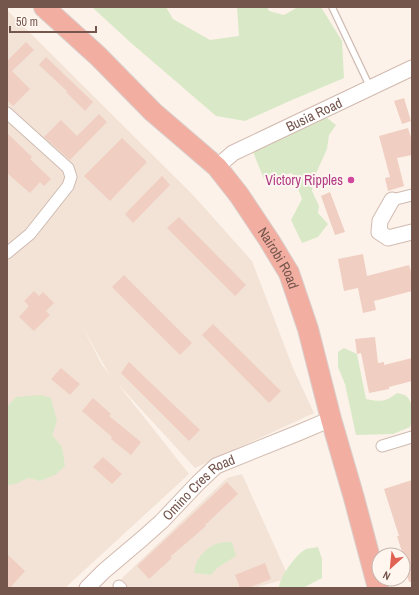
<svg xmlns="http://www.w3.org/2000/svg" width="419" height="595" font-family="'Archivo Narrow',sans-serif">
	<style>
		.residential { fill: #f3e3d7; fill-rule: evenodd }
		.green { fill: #d9e9c7 }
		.building { fill: #f0cec1 }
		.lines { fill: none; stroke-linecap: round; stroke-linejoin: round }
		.lane-casing { stroke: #cfbbb1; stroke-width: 8 }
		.street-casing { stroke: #cfbbb1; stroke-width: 13 }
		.secondary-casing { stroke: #d2baaf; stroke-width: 17 }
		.highway-casing { stroke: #d8d0cd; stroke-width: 22 }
		.lane { stroke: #fff; stroke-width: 5.5 }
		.street { stroke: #fff; stroke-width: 11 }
		.secondary { stroke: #fff; stroke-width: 15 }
		.highway { stroke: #f3aea2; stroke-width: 20 }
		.hotel-dot { fill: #d1479c; stroke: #fef6ef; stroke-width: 1.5 }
		.labels { text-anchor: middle; stroke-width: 4; stroke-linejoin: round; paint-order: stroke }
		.street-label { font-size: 14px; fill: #75564d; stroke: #fef6ef }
		.hotel-label { font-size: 14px; fill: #b23c85; stroke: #fef6ef; text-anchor: end }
	</style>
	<rect width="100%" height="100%" fill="#fcf2e9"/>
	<g class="residential">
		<path d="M7,10l186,185 59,66 41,107 21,45 -119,55 -78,-85 72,91 -124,114h-58zM82,326l27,48 -7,-9z"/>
		<polygon points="242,474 289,578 254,588 129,588 121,579 227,478"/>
	</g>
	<g class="green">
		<polygon points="92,7 166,7 173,19 210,40 239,36 237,7 267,7 269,11 284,15 298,7 321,7 342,41 344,78 292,100 245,121 216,116 130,42"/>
		<polygon points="327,118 336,125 329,135 327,149 313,180 312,191 319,206 318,213 328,224 318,237 302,243 291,220 302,199 292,173 264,179 253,152 302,126"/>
		<path d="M344,348l13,6 9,45c14,3 20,3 31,-6 3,1 7,1 9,3 8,6 8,23 4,31l-17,7 -37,1 -11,-51 -7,-17v-15z"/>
		<polygon points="41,395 51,398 57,421 52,435 62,447 65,466 55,475 40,481 28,478 16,484 7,485 7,407 16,397"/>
		<path d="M232,542l4,14 -19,12 -6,7 -17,-2c1,-13 10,-24 22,-29 5,-2 11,-2 16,-2z"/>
		<path d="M318,547l4,12v19l-19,10h-24c0,-10 17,-34 27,-39 3,-1 9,-1 12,-2z"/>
	</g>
	<g class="building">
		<polygon points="26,42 34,50 12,71 30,89 13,106 7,100 7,61"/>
		<polygon points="46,57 93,102 85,111 66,92 67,91 39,65"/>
		<polygon points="404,98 411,121 402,124 394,101"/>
		<polygon points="99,114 107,122 70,160 44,137 61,120 77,136"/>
		<polygon points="408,128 412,141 412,155 397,158 404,186 388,191 385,178 390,177 379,136"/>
		<polygon points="7,133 32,157 30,159 51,179 44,186 40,182 30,193 7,173"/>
		<polygon points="122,138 147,162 110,201 84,176"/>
		<polygon points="162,176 170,185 133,223 125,214"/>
		<polygon points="330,192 345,232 335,235 321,196"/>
		<polygon points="179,217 246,285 235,296 167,228"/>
		<polygon points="363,254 367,276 409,265 412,275 412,291 374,301 376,310 363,313 358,288 344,291 338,259"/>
		<polygon points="124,275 192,343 180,355 112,287"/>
		<polygon points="34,291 39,296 43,292 54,303 46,311 50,315 34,331 19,317 29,306 24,301"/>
		<polygon points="213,324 281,391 269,403 202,335"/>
		<polygon points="375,337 378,363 384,362 384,365 412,358 412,381 389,387 389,389 369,393 361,353 357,354 355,339"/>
		<polygon points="129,362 200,430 189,441 121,373"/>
		<polygon points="61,368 80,384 70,395 51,379"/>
		<polygon points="93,398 111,414 109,416 141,442 131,455 111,439 112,437 82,411"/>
		<polygon points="103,457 122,474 112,484 93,467"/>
		<polygon points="412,480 412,582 409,582 403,560 403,555 397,536 399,536 384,489"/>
		<polygon points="227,482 238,494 205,525 206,526 170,557 172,558 149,579 137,566"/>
		<polygon points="7,554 25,571 10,588 7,588"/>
		<polygon points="265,563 271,579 248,588 240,588 235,575"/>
	</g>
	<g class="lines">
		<g class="lane-casing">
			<polyline id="lane" points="332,7 370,87"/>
		</g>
		<g class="street-casing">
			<g id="street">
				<polyline points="7,113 68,168 71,177 68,186 30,234 7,253"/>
				<polyline points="392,200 412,195"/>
				<polyline points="382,446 412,437"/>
				<polyline points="119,586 121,588"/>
			</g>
		</g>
		<g class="secondary-casing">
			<g id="secondary">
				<path id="s1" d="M219,165l14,-12 179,-85"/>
				<polyline points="392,200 380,221 379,232 388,238 412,232"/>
				<path id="s2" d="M87,588l17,-17 39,-33 19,-17 36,-38 18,-17 82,-33 33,-14"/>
			</g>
		</g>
		<g class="highway-casing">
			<g id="highway">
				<path id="s3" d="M44,7l54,49 55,56 64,55 22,28 30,45 20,33 19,56 23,90 23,79 24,90"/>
			</g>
		</g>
		<use href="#lane" class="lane"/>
		<use href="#street" class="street"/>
		<use href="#secondary" class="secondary"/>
		<use href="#highway" class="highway"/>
	</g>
	<circle class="hotel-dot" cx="351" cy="180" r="4"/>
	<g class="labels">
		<g class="street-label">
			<text dy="5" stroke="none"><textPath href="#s1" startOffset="108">Busia Road</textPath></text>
			<text dy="5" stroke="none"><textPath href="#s3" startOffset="346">Nairobi Road</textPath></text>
			<text dy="5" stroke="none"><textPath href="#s2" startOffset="151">Omino Cres Road</textPath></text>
		</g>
		<g class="hotel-label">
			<text x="343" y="185">Victory Ripples</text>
		</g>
	</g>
	<rect width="419" height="595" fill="none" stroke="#75564d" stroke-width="16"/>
	<g transform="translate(391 567) rotate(207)"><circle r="19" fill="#fef6ef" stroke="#c7b6ae"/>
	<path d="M0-3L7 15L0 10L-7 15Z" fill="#e06253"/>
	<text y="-6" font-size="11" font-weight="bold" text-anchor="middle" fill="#75564d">N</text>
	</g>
	<path d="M10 26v6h86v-6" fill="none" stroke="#75564d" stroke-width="2"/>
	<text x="16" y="26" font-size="12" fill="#75564d" stroke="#fef6ef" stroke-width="3" paint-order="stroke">50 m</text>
</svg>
